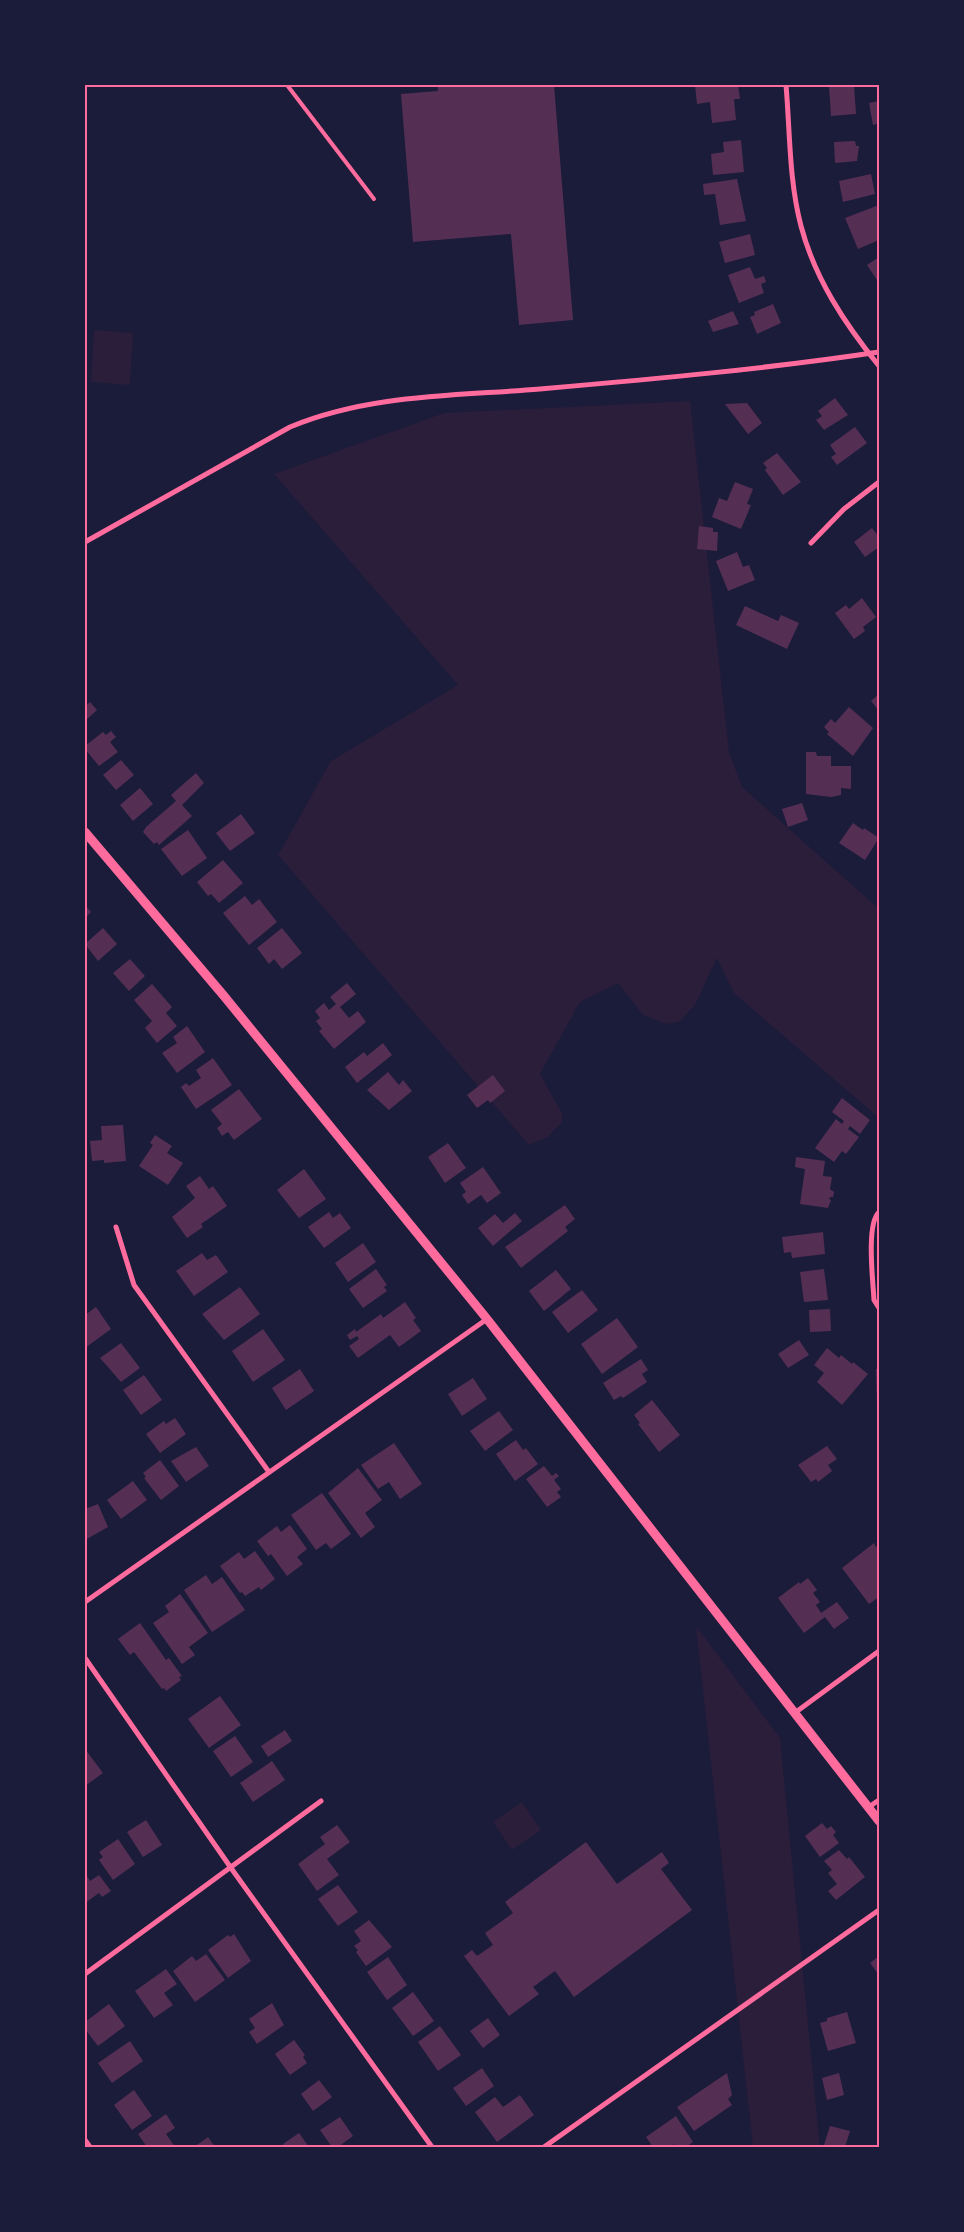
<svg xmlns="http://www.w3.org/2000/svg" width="964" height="2232" font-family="Raleway,sans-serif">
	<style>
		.green { fill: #2a1e3b }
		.building { fill: #542f53 }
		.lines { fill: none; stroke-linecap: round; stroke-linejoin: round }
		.service { stroke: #ff6b9d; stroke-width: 4 }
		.minor { stroke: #ff6b9d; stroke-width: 5 }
		.tertiary { stroke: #ff6b9d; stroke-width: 9 }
		.neatline { fill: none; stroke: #ff6b9d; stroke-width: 2 }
	</style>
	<rect width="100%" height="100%" fill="#1b1b3a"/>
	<g class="green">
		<polygon points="94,330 133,333 130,385 91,382"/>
		<polygon points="690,401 729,752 742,787 879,909 879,1118 734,993 717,958 695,1005 679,1022 666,1024 643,1015 618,983 580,1002 540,1074 562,1113 562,1122 548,1137 529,1145 278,855 331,761 458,685 274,474 444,413"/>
		<polygon points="696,1626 780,1738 820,2147 753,2147"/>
		<polygon points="522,1802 541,1830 512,1850 493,1822"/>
	</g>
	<g class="building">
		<polygon points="438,85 554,85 573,320 519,325 511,234 413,242 401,94 438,91"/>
		<polygon points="695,85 738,85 740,99 734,99 736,120 712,123 710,102 697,104"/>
		<polygon points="854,85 856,114 831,116 829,86"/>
		<polygon points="879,101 879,123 873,125 869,103"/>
		<polygon points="741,140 744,172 713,175 711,154 724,152 723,142"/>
		<polygon points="855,141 856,146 859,146 857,161 835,163 834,142"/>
		<polygon points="871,174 875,194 843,202 839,181"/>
		<polygon points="737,179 746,221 720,225 715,194 704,195 703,184"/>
		<polygon points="879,205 879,240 858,249 845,218"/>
		<polygon points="750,234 755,255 725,263 719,242"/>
		<polygon points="879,257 879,283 867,265"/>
		<polygon points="750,267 755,279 764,276 766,282 761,284 764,293 739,303 728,275"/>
		<polygon points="773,304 781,323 757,334 750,317 755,315 754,312"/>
		<polygon points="733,311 739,324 713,332 708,321"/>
		<polygon points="835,398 848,415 824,430 816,420 822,416 818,411"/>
		<polygon points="747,403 762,423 748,434 725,404"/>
		<polygon points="855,427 867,443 837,465 831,457 836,454 830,445"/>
		<polygon points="777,453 801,482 783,495 765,470 767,468 763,463"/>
		<polygon points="735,482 753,489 747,504 751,505 741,529 712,517 719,498 727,501"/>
		<polygon points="699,526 713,528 713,532 718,532 717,551 697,549"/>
		<polygon points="872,528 879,537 879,547 865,557 854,542"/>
		<polygon points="737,552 743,567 749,565 755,580 728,591 716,561"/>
		<polygon points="862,598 876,617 863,627 865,631 854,639 835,613 846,605 849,609"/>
		<polygon points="745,606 778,621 781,615 799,623 787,649 736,625"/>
		<polygon points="879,694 879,711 871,701"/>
		<polygon points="90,702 97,710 85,721 85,707"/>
		<polygon points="849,707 873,728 853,756 827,734 829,732 824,727 831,719 835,723"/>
		<polygon points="111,731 116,737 110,742 118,752 99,766 85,749 85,746 103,732 106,735"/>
		<polygon points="806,752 816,752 817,756 831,756 831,766 851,766 851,789 841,788 841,795 831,797 806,794"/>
		<polygon points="121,760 134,775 116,790 103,775"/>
		<polygon points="196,773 204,783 182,805 192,816 159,845 157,842 154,844 143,832 146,827 176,801 171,795"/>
		<polygon points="140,788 153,804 133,821 120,805"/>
		<polygon points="802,803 808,820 788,827 782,809"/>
		<polygon points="241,814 255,833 230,851 216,833"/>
		<polygon points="853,823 863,830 864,828 879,838 865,860 839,843"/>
		<polygon points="188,830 207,858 182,876 161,849"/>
		<polygon points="223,860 243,883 219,903 211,894 208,896 197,882"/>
		<polygon points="245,896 252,905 259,899 277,922 249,945 223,913"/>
		<polygon points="85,905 91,912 85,918"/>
		<polygon points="103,928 117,944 98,961 85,944"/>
		<polygon points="282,928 302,953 282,969 274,959 269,964 257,948"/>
		<polygon points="130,959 145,976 129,991 113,973"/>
		<polygon points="347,983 356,994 340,1007 349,1018 358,1011 366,1022 334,1049 319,1031 322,1029 316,1021 320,1018 315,1011 324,1003 329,1010 336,1004 330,997"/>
		<polygon points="152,984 172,1007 166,1013 177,1026 157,1043 145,1028 152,1021 134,1000"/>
		<polygon points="187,1026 205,1052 177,1073 162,1053 177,1043 173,1037"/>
		<polygon points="383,1043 392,1055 357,1083 345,1067 364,1052 367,1056"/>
		<polygon points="213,1058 232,1085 196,1109 181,1087 186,1083 189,1086 201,1078 196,1070"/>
		<polygon points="388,1072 399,1085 403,1080 412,1091 389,1110 367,1090"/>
		<polygon points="493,1075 505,1091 490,1103 488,1100 477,1108 467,1095"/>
		<polygon points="239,1089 262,1119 234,1140 228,1132 222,1136 217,1128 222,1124 211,1110"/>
		<polygon points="842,1098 870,1120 860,1134 850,1126 848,1129 859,1137 846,1154 842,1151 834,1162 815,1148 836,1119 842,1124 844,1121 832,1112"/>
		<polygon points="123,1125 126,1161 104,1163 104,1160 92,1161 90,1141 102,1140 101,1126"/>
		<polygon points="155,1135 172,1146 167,1153 183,1163 168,1185 139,1166 153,1145 150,1143"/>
		<polygon points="448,1143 466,1168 445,1183 428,1157"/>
		<polygon points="796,1157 825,1161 823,1176 832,1177 830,1189 834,1192 833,1197 830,1197 829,1199 831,1200 828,1208 800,1204 805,1169 795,1167"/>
		<polygon points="483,1167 501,1193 487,1203 481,1195 468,1204 462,1195 466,1192 460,1183"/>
		<polygon points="304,1169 326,1199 299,1218 277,1190"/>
		<polygon points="200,1176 209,1189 213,1186 227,1206 201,1224 203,1227 187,1238 172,1217 195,1198 186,1186"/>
		<polygon points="565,1205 575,1219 565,1227 568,1231 521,1268 505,1247"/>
		<polygon points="329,1212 333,1218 340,1213 351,1228 324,1248 308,1227"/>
		<polygon points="515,1213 522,1221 493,1246 478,1228 495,1214 503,1223"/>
		<polygon points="823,1232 825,1254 792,1258 791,1252 784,1253 782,1237"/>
		<polygon points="363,1243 376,1262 348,1282 335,1263"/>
		<polygon points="202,1253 207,1260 216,1255 228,1272 194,1296 176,1271"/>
		<polygon points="376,1269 387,1285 384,1287 387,1291 363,1308 349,1289"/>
		<polygon points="824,1269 828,1300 804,1302 800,1272"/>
		<polygon points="556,1270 571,1289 544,1311 529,1291"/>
		<polygon points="240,1287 260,1314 224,1340 202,1314"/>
		<polygon points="582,1290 598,1310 568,1333 552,1312"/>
		<polygon points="405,1302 416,1318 413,1320 421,1331 399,1347 390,1335 358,1358 349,1346 359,1339 357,1336 350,1340 347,1335 355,1329 356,1332 381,1314 383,1318"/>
		<polygon points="96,1307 111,1329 85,1348 85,1315"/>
		<polygon points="830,1309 831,1331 810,1332 809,1310"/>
		<polygon points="617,1318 638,1347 602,1374 581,1344"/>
		<polygon points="263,1329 285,1360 253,1382 232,1351"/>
		<polygon points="799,1340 809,1355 788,1368 778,1354"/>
		<polygon points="121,1343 140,1368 121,1382 100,1358"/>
		<polygon points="827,1348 839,1358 841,1355 852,1364 853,1362 868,1374 842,1405 817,1382 824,1373 814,1365"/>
		<polygon points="641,1359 648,1370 642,1374 647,1382 623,1398 621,1396 614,1400 603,1383"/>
		<polygon points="300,1369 314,1391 286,1410 272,1388"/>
		<polygon points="876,1369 879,1369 879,1406 877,1406"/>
		<polygon points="144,1375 162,1400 141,1415 123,1390"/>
		<polygon points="473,1378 487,1399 462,1416 448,1394"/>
		<polygon points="652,1400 680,1435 659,1452 638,1424 640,1423 634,1415"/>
		<polygon points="499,1411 513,1430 485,1451 470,1431"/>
		<polygon points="175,1418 186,1434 160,1453 146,1434 164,1421 166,1424"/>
		<polygon points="516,1440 523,1450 526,1448 538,1464 515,1481 496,1454"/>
		<polygon points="394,1443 422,1484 400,1499 389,1482 378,1489 361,1465"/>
		<polygon points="827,1446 837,1459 828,1465 832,1471 818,1482 816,1479 811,1482 798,1465"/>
		<polygon points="196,1447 209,1466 186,1482 171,1461"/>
		<polygon points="160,1460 179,1486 161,1500 144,1478 146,1477 143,1473"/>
		<polygon points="544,1466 552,1476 556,1473 559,1476 554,1480 561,1489 557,1492 561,1497 547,1507 526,1479"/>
		<polygon points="358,1468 382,1500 365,1513 375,1527 361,1538 328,1493"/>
		<polygon points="133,1481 147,1500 121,1519 107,1500"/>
		<polygon points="322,1493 351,1534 331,1549 326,1543 316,1550 291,1515"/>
		<polygon points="98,1504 108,1527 85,1540 85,1509"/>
		<polygon points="290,1525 307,1549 297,1557 303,1564 287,1576 271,1554 268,1556 257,1541 277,1526 281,1532"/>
		<polygon points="874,1543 876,1547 879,1545 879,1597 869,1604 842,1568"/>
		<polygon points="255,1551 275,1579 261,1590 259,1587 245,1596 242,1592 240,1593 220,1566 239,1552 244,1559"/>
		<polygon points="206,1575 212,1584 222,1577 245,1610 212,1632 184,1590"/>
		<polygon points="808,1578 817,1590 813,1593 820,1602 816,1605 821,1613 837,1602 849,1618 834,1629 825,1617 804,1633 778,1598 799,1582 800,1584"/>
		<polygon points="180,1594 208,1633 189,1647 195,1655 182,1664 153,1623 169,1612 165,1606"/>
		<polygon points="140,1623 166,1660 169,1658 182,1676 179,1677 181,1680 166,1691 164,1688 162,1689 134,1652 130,1655 118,1639"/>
		<polygon points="220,1696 241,1725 209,1748 188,1719"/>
		<polygon points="285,1730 292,1741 268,1757 261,1746"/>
		<polygon points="235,1736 253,1762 231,1777 213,1751"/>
		<polygon points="85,1749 103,1773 85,1786"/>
		<polygon points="272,1761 285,1780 253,1802 240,1783"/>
		<polygon points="146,1820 162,1845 143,1857 127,1832"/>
		<polygon points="822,1823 827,1829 831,1826 836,1832 833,1835 839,1843 820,1857 805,1836"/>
		<polygon points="337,1825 350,1842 327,1859 339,1875 317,1891 298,1864 325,1844 320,1837"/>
		<polygon points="118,1839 135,1864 113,1880 99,1860 103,1857 99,1852"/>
		<polygon points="586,1842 617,1884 662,1852 669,1863 661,1869 692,1910 574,1997 555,1971 533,1987 539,1994 509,2016 464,1956 472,1950 477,1956 493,1945 485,1933 513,1913 505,1902"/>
		<polygon points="839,1850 847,1859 849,1857 865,1877 836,1900 828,1891 837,1884 828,1873 832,1870 824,1861"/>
		<polygon points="85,1873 90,1881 99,1875 111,1891 102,1897 99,1893 85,1903"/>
		<polygon points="338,1885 358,1912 338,1926 318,1899"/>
		<polygon points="369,1920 392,1947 366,1966 356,1952 358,1950 354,1946 361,1941 354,1931"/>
		<polygon points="234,1934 251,1961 228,1978 208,1950 228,1935 230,1937"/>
		<polygon points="206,1954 225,1980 195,2002 173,1971 192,1956 196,1961"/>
		<polygon points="879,1956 879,1975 870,1963"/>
		<polygon points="388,1957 407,1985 387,2000 367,1972"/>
		<polygon points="166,1969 177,1984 164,1993 173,2005 154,2018 135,1991"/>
		<polygon points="413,1992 434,2021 413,2036 392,2008"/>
		<polygon points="272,2003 284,2025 257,2044 249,2032 255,2028 249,2019"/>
		<polygon points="109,2004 125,2026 98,2046 85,2029 85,2022"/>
		<polygon points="847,2012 856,2043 828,2051 820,2023 827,2021 827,2018"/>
		<polygon points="488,2018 500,2035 483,2048 470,2031"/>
		<polygon points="440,2026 461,2055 438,2071 418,2042"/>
		<polygon points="294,2040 305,2055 303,2057 307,2063 290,2075 275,2054"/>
		<polygon points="130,2041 143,2061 112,2083 98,2063"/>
		<polygon points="482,2068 494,2086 466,2106 453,2088"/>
		<polygon points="727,2073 732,2095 728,2099 732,2105 694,2131 677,2107"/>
		<polygon points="839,2073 844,2095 827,2100 822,2078"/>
		<polygon points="319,2080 332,2097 313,2111 301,2094"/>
		<polygon points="134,2090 152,2116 132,2130 114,2105"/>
		<polygon points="520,2095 534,2115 497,2142 475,2112 495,2097 503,2107"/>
		<polygon points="166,2114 175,2128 166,2134 175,2147 147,2147 138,2134"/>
		<polygon points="676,2116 693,2142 686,2147 676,2147 674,2144 670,2147 653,2147 646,2137"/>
		<polygon points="340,2117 353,2136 338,2147 332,2147 320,2130"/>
		<polygon points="830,2126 850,2131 845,2147 824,2145"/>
		<polygon points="299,2133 309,2147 285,2147 283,2144"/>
		<polygon points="208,2137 215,2147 194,2147"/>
	</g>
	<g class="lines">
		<polyline class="service" points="287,85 374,199"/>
		<g class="minor">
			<path d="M786,85c4,46 3,96 15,141 14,53 44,98 78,140"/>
			<path d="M85,542l205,-115c79,-33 166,-31 250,-38 113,-10 226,-20 339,-37"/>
			<polyline points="811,543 844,509 879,482"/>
			<path d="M879,1212c-13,12 -6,69 -5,88l5,8"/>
			<polyline points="116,1227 134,1285 269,1472"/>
			<polyline points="85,1602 487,1319"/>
			<polyline points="85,1658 231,1868 432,2147"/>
			<polyline points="796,1712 879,1651"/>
			<polyline points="869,1807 879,1800"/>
			<polyline points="85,1974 321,1801"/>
			<polyline points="85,2140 90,2147"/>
			<polyline points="544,2147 879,1910"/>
		</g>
		<polyline class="tertiary" points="85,832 224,996 487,1319 879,1821"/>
	</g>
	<rect width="964" height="2232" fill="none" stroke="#1b1b3a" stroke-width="172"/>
	<rect x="86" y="86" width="792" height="2060" class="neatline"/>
</svg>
